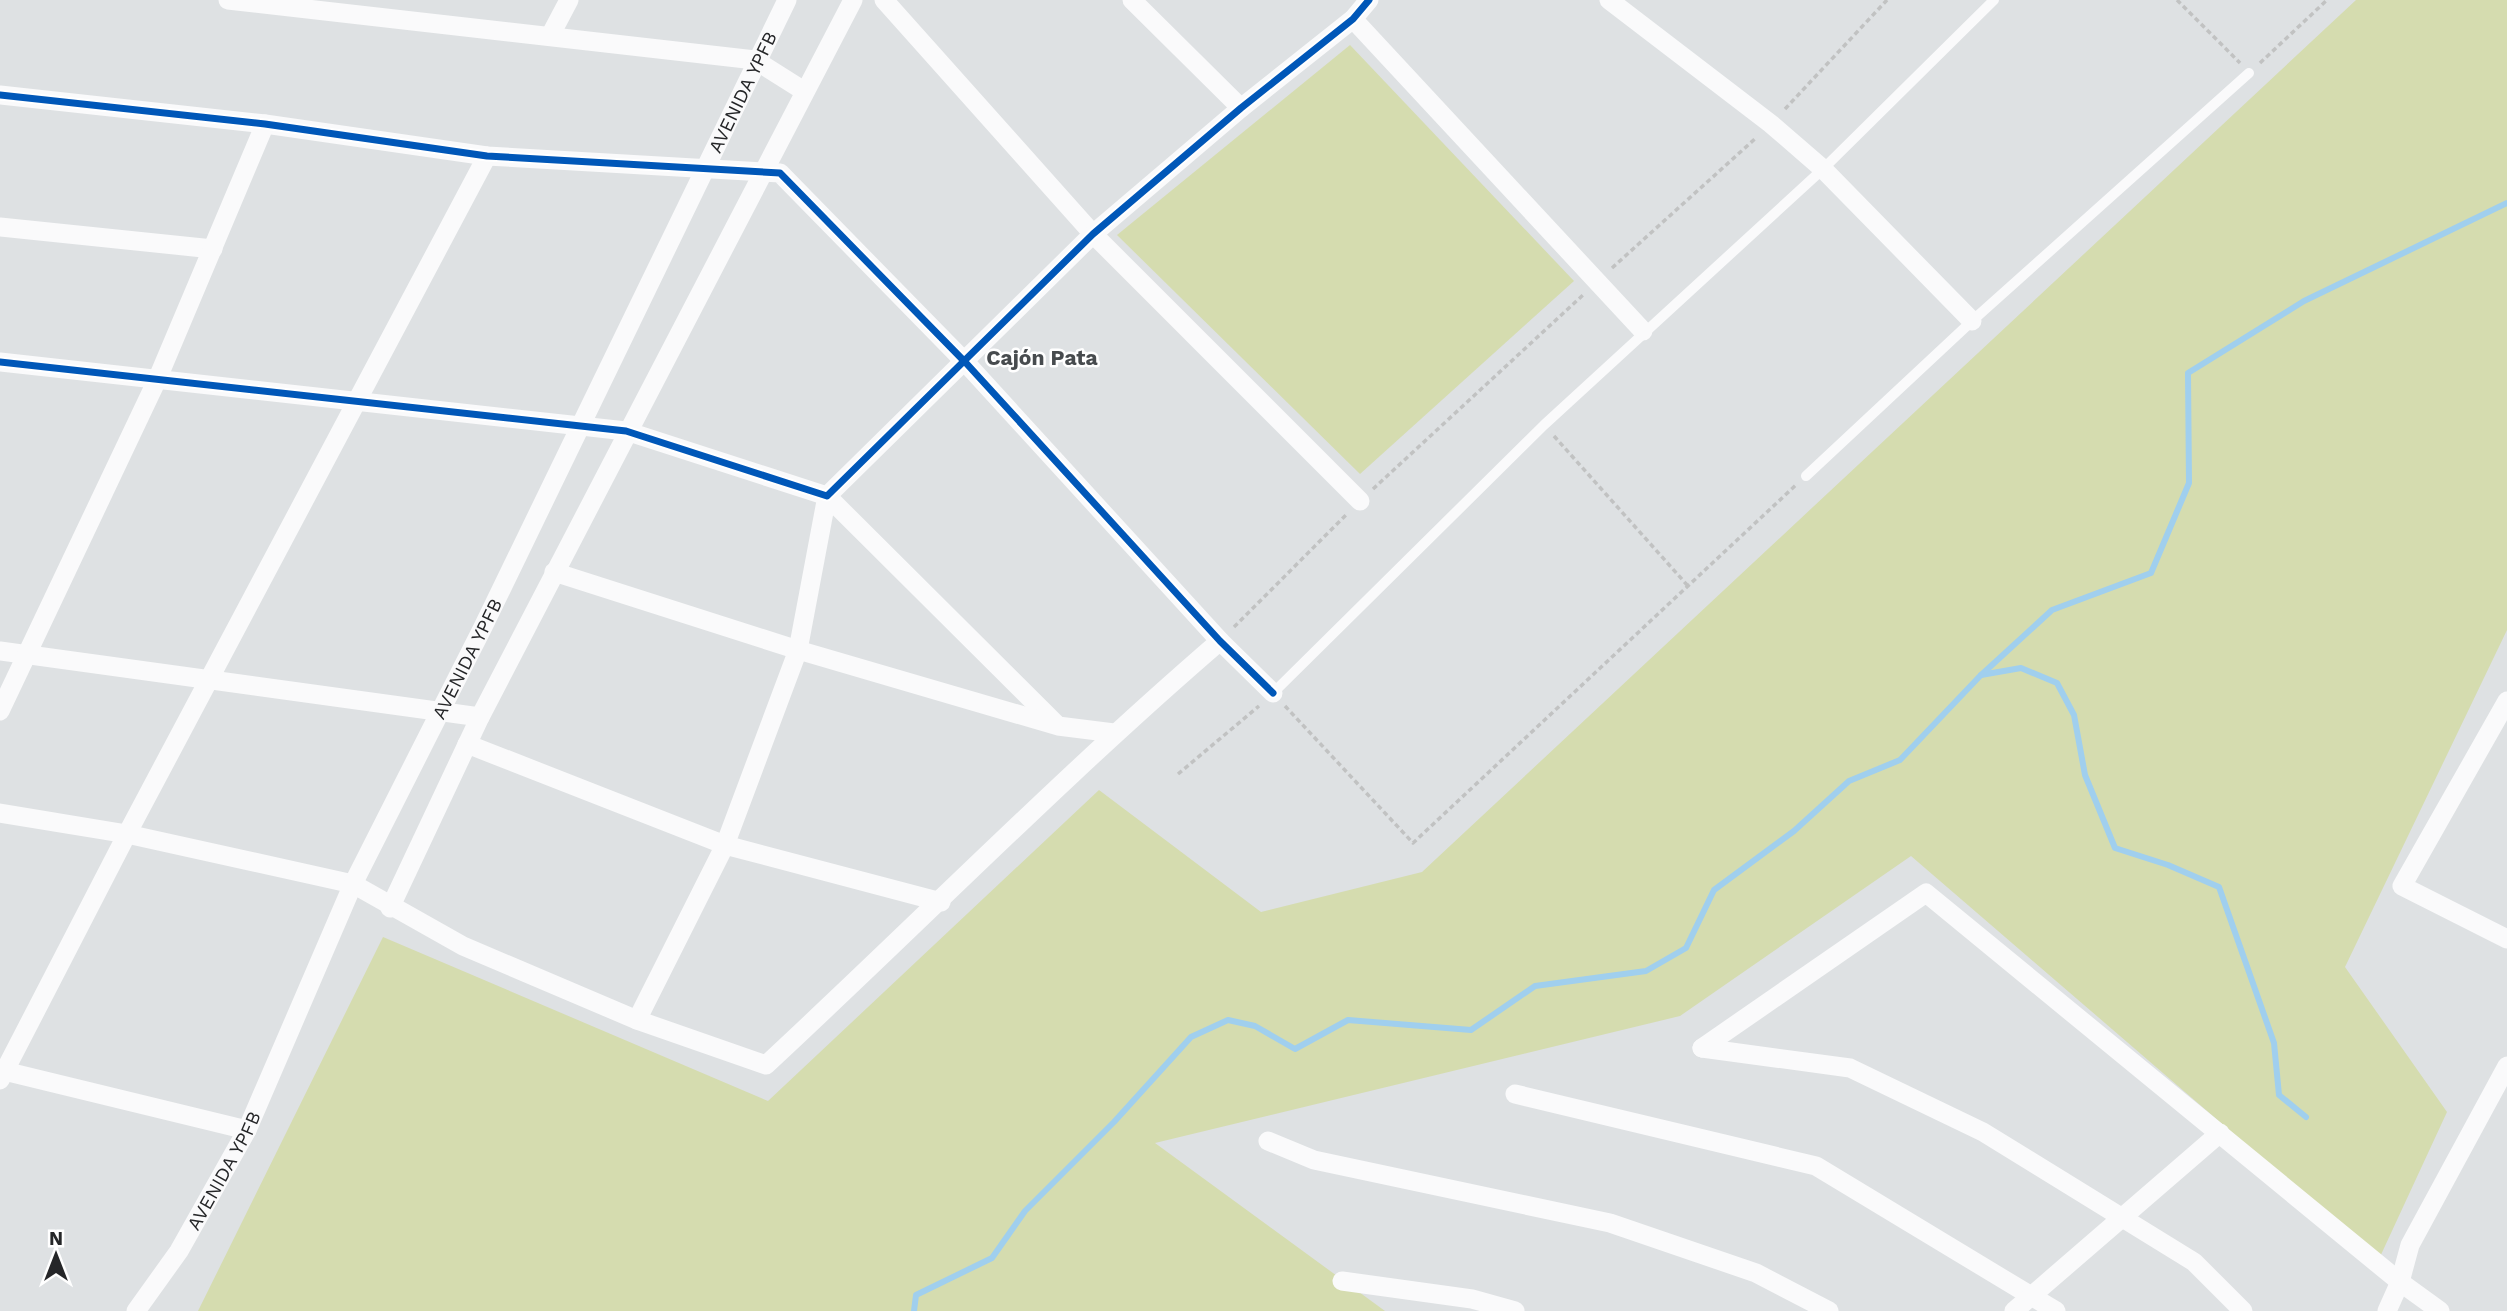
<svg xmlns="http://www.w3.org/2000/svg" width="2507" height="1311" font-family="'Work Sans',sans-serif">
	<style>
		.green { fill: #d5dcaf }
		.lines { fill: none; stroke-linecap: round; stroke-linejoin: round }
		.stream { stroke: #a0cfee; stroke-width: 6 }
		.path { stroke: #c1c2c2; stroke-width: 3.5; stroke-dasharray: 5 3.5; stroke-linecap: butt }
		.lane { stroke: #fafafb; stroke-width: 10 }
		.street { stroke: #fafafb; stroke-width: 19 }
		.cycleway-casing { stroke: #fff; stroke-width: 11 }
		.cycleway { stroke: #0057b8; stroke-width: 7 }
		.labels { text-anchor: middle; stroke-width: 5; stroke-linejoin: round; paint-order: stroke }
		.street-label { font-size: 19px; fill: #252628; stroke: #fff }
		.neighbourhood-label { font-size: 21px; font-weight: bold; fill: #474b4e; stroke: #fff }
	</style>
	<rect width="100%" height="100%" fill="#dee1e3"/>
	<g class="green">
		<polygon points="2356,0 2507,0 2507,630 2345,967 2447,1112 2379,1259 1911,856 1680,1016 1155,1143 1385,1311 198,1311 383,937 768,1101 1099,790 1261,912 1422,872"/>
		<polygon points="1350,45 1574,281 1360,474 1117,235"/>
	</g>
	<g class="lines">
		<g class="stream">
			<polyline points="1981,675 2021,668 2057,683 2074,715 2085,775 2115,848 2168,865 2219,887 2274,1043 2279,1095 2306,1117"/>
			<polyline points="914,1311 916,1295 992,1258 1025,1211 1114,1122 1191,1037 1228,1020 1255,1026 1295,1049 1348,1020 1471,1030 1535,986 1646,971 1686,948 1714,890 1794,831 1849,781 1900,760 1980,676 2052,610 2151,573 2189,483 2188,373 2304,301 2507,203"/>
		</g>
		<g class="path">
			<polyline points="2177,0 2240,63"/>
			<polyline points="2260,63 2327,0"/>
			<polyline points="1785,109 1887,0"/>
			<polyline points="1612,268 1757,137"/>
			<polyline points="1554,436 1688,586"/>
			<polyline points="1373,489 1583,295"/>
			<polyline points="1234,627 1347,514"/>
			<polyline points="1285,706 1413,843 1797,484"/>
			<polyline points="1178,774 1259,706"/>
		</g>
		<g class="lane">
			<polyline points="1806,476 1972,321 2249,73"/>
			<polyline points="1273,693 1544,425 1823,169 1994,0"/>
		</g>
		<g class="street">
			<polyline points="228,0 755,60 804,91"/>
			<polyline points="884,0 1093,234 1360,501"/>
			<polyline points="1132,0 1241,108"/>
			<polyline points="1609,0 1771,124 1823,169 1972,321"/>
			<polyline points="1353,19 1643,331"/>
			<polyline points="550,36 569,0"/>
			<polyline points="0,95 265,124 487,156 780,173 966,363 1220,641 1273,693"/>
			<polyline points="0,227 213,249"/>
			<polyline points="0,362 626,431 827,496 1093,234 1241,108 1353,19 1369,0"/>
			<polyline points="827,496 1055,723"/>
			<polyline points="554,572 798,650 1058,726 1114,733"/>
			<polyline points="0,651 480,717"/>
			<polyline points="2507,701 2402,886 2507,939"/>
			<polyline points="0,711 157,380 265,124"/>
			<polyline points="467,744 725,845 941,902"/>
			<path d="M0,813l127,21 226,50 110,62 174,74 129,45c152,-141 297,-289 454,-424"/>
			<polyline points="390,908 480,717 853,0"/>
			<polyline points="637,1020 725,845 798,650 827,496"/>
			<polyline points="1702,1048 1926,893 2400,1282 2440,1311"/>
			<polyline points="1702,1048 1850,1068 1983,1132 2194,1262 2243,1311"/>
			<polyline points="0,1070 247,1130"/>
			<polyline points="0,1080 127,834 487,156"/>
			<polyline points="1515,1094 1816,1166 2056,1311"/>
			<polyline points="1268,1141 1314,1160 1610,1223 1756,1273 1829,1311"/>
			<polyline points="1342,1281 1472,1299 1515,1311"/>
			<path id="s1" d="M136,1311l43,-60 68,-121 106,-246 130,-257 304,-627"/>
			<polyline points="2014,1311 2220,1133"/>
			<polyline points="2387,1311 2400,1282 2410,1245 2507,1066"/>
		</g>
		<g class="cycleway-casing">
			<g id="cycleway">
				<polyline points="0,95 265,124 487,156 780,173 966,363 1220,641 1273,693"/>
				<polyline points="0,362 626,431 827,496 1093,234 1241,108 1353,19 1369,0"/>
			</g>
		</g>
		<use href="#cycleway" class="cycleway"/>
	</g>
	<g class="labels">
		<g class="street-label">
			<text dy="7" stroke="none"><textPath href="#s1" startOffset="1363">AVENIDA YPFB</textPath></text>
			<text dy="7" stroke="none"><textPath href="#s1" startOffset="733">AVENIDA YPFB</textPath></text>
			<text dy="7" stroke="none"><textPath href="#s1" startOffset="166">AVENIDA YPFB</textPath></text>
		</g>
		<g class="neighbourhood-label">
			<text x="1042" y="365">Cajón Pata</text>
		</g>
	</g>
	<g transform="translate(56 1255)" stroke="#ffffff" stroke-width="5" paint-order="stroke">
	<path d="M0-5L12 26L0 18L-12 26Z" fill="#252628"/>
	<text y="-10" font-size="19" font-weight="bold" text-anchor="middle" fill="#252628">N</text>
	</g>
</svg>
